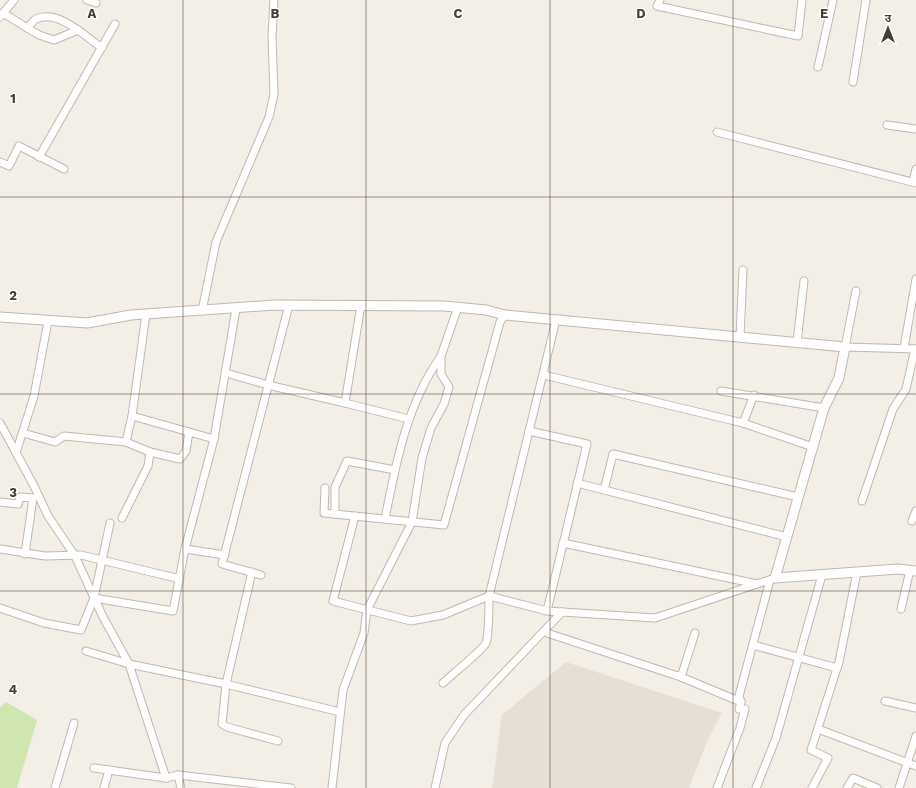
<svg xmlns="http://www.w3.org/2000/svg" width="916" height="788" font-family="'Work Sans','Noto Sans Devanagari',sans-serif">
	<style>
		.residential { fill: #e6e0d4 }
		.green { fill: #d0e6af }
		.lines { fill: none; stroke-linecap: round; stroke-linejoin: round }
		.minor-casing { stroke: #c1b8ac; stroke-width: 9 }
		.tertiary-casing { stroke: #c1b8ac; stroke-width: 11 }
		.minor { stroke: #fff; stroke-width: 7 }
		.tertiary { stroke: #fff; stroke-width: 9 }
		.grid { fill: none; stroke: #453e35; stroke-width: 1; stroke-opacity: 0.55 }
		.grid-label { font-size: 13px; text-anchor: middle; font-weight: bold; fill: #453e35; stroke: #fff; stroke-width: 3; stroke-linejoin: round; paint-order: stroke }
	</style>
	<rect width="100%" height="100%" fill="#f3eee6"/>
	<polygon class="residential" points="566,662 722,713 708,739 689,788 492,788 502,715"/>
	<polygon class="green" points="6,702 37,720 17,788 0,788 0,707"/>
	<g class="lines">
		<g class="minor-casing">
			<g id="minor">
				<polyline points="87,0 96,3"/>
				<polyline points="660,0 657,6 798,36 802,0"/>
				<polyline points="3,13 39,35 54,40 78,30"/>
				<polyline points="0,17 14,0"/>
				<path d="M27,28c3,-2 5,-7 9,-9 22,-10 49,17 66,29"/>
				<polyline points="818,67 833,0"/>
				<polyline points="853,82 866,0"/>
				<polyline points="887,125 916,129"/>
				<polyline points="717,132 916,183"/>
				<polyline points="39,157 115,24"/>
				<polyline points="0,162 9,166 19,146 64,169"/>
				<polyline points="913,182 916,169"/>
				<polyline points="856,291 845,347 916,349"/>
				<polyline points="202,311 216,242 269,117 274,94 272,37 274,0"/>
				<polyline points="556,320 489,596 547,611 655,618 775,578"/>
				<polyline points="740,337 743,270"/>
				<polyline points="797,342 804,281"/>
				<polyline points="904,348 916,279"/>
				<polyline points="226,373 268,385 345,403 361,305"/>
				<polyline points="544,375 743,423 813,447"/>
				<polyline points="721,391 824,408"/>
				<polyline points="345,403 409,419"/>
				<polyline points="132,416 146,314"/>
				<polyline points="0,423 34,486 48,516 75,556 103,617 129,664 166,778"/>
				<polyline points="743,423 754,395"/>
				<polyline points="529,431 587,444 547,611"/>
				<polyline points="23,433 55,442 64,436 126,442 132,416 214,439 236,309"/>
				<polyline points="126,442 150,452 180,459 186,451 189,432"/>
				<polyline points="16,453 34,396 48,321"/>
				<polyline points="577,483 787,537"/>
				<polyline points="325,488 324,513 444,525 489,362 500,322 505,315"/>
				<polyline points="604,490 613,454 798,497"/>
				<polyline points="862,501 893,409 906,389 915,349"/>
				<polyline points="0,502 18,504 20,497 33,498 25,554"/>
				<polyline points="335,514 335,487 347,461 395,470"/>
				<path d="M355,516l-22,85 78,20 32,-6 46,-19c0,10 0,38 -3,47 -3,7 -35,32 -43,40"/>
				<polyline points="122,518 148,466 150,452"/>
				<path d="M385,519c11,-57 22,-115 56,-163"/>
				<polyline points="912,521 916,511"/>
				<polyline points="563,543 757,584"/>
				<polyline points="0,549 45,556 81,555 180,579"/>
				<polyline points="185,549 214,439"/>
				<polyline points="252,572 226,684 222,724 227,727 278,741"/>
				<polyline points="261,575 222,564 289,305"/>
				<polyline points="94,598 173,611 185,549 225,555"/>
				<polyline points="0,608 44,623 81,630 94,598 110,523"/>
				<polyline points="901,609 910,570"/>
				<polyline points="544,632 681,677 741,702 739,696 770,580"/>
				<polyline points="753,645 837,668"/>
				<polyline points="86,651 129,664 226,684 340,712"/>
				<polyline points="681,677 695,633"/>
				<polyline points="885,701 916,708"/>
				<polyline points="818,729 916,766"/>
				<polyline points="94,768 166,778 178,775 291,788"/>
				<polyline points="178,775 181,788"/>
				<polyline points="55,788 74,723"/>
				<polyline points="104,788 109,770"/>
				<polyline points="332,788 343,690 364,633 367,610 412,522 422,458 431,428 444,404 449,387 441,374 441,356 458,307"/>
				<polyline points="435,788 445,743 464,715 562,612"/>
				<polyline points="717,788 740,728 745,709 739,709 741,702"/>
				<polyline points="756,788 776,738 822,575"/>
				<polyline points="812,788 828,758 811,750 839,662 857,572"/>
				<polyline points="847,788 853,778 877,788"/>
				<polyline points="899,788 916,736"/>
			</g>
		</g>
		<g class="tertiary-casing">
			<polyline id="tertiary" points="0,317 87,323 131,315 275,305 444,306 486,310 505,315 845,347 839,378 824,408 775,578 898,569 916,571"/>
		</g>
		<use href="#minor" class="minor"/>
		<use href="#tertiary" class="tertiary"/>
	</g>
	<path class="grid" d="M183,0v788M366,0v788M550,0v788M733,0v788M0,197h916M0,394h916M0,591h916"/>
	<g class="grid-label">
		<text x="92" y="18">A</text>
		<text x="275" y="18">B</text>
		<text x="458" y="18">C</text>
		<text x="641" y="18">D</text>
		<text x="824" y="18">E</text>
		<text x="13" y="103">1</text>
		<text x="13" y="300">2</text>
		<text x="13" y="497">3</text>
		<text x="13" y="694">4</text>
	</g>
	<g transform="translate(888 28)" stroke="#ffffff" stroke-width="3" paint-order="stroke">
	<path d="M0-3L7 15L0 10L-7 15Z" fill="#453e35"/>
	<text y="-6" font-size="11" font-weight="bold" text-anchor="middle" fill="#453e35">उ</text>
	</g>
</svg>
